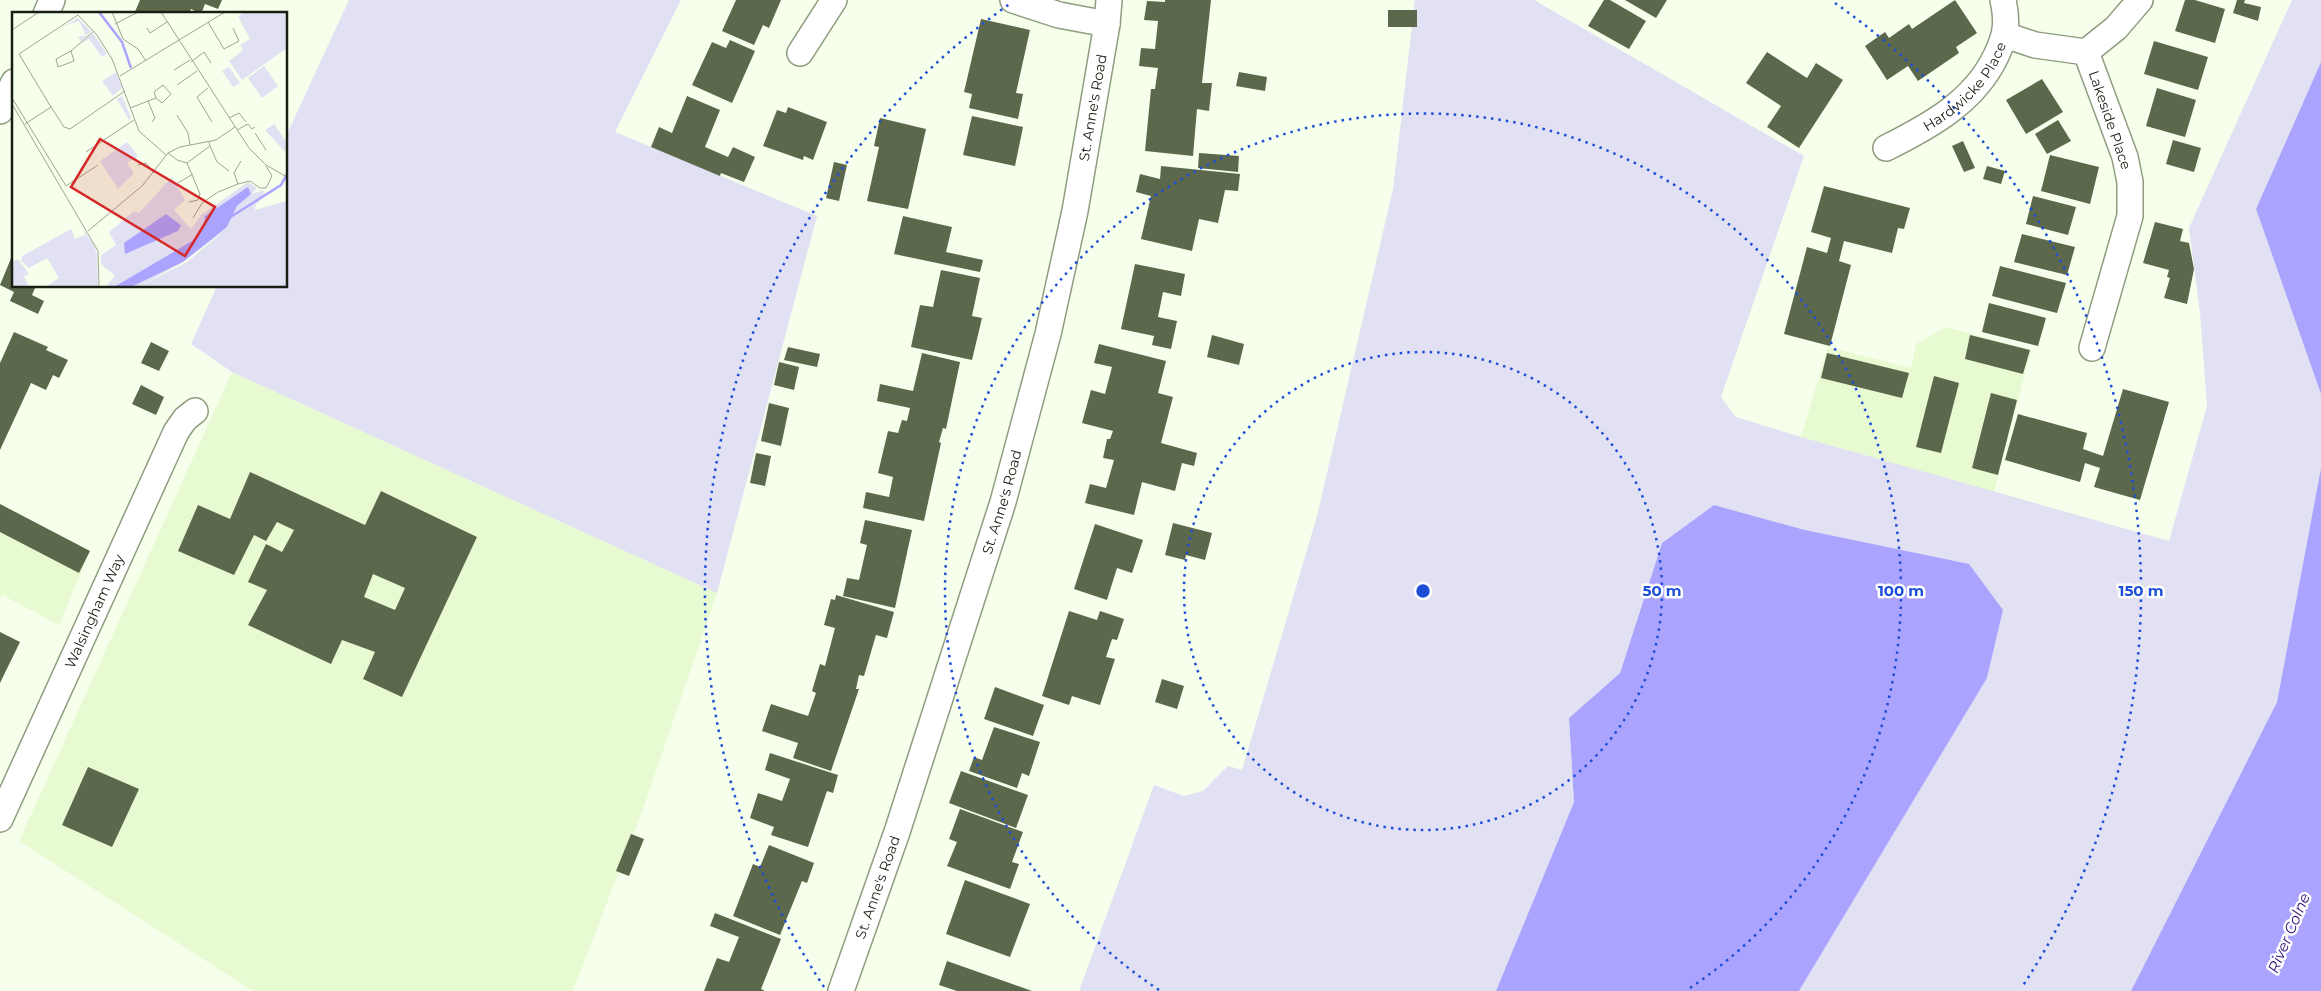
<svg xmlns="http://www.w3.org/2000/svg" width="2321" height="991" font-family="Montserrat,sans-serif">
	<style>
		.built { fill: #e8fad2 }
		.green { fill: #e1e1f3 }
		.water { fill: #aaa4ff }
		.building { fill: #5c684c; fill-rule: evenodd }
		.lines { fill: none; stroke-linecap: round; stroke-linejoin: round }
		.street-casing { stroke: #8f9c7f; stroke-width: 28 }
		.street { stroke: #fff; stroke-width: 25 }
		.ring { fill: none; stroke: #1d4ed8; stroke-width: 2.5; stroke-dasharray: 2.5 5 }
		.labels { text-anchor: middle; stroke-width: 5; stroke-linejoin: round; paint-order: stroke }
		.street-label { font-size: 14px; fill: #191e12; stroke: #fff }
		.water-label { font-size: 15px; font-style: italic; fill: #2e0b77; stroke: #fff }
		.inset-river { fill: none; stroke: #aaa4ff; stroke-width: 2.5 }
		.inset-road { fill: none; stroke: #9ea594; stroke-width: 1 }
		.view { fill: #d62828; fill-opacity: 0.15; stroke: #d62828; stroke-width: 2.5 }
		.inset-edge { fill: none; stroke: #191e12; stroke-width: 2.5 }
		.centre { fill: #1d4ed8; stroke: #fff; stroke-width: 2.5 }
		.ring-label { font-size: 15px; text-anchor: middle; font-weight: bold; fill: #1d4ed8; stroke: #fff; stroke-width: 5; stroke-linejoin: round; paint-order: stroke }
	</style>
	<rect width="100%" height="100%" fill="#f6ffeb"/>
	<g class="built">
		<polygon points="1946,327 2031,350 1994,492 1801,437 1828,347 1911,368 1916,344"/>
		<polygon points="232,372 717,593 644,806 573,991 253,991 19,841"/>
		<polygon points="0,504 90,551 59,625 2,595 0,599"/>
	</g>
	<g class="green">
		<polygon points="349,0 681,0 615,132 817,216 717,593 232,372 191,344 217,286 286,286 286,136"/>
		<polygon points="1415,0 1534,0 1804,156 1721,397 1736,417 1801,437 2169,541 2207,406 2200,313 2189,228 2292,0 2321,0 2321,62 2256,209 2321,394 2321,468 2277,702 2131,991 1799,991 1987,678 2003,610 1805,530 1714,505 1662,543 1620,673 1569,718 1574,802 1496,991 1079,991 1154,785 1184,796 1203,791 1228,766 1242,770 1317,516 1393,189"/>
	</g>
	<g class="water">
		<polygon points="2321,62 2321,394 2256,209"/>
		<polygon points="2321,468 2321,991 2131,991 2277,702"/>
		<polygon points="1714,505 1805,530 1969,564 2003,610 1987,678 1799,991 1496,991 1574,802 1569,718 1620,673 1662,543"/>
	</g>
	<g class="building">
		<polygon points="140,0 222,0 218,9 205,4 201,14 191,9 189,14 134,14"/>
		<polygon points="736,0 781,0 769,28 763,25 754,45 722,31"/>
		<polygon points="1165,0 1211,0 1202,83 1212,83 1209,111 1197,109 1193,156 1145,151 1151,89 1155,89 1158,68 1139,66 1141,48 1155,49 1158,21 1144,20 1147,1 1165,2"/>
		<polygon points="1604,0 1610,0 1646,21 1629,49 1588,26"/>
		<polygon points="1625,0 1667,0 1656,18"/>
		<polygon points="1955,0 1977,33 1956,47 1959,53 1918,81 1908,66 1887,80 1865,46 1885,32 1889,38 1909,24 1912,29"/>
		<polygon points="2185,0 2195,0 2225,9 2215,43 2175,31"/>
		<polygon points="2237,0 2245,0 2244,3 2261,7 2258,21 2233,13"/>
		<rect x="1388" y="10" width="29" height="17"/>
		<polygon points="981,19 1030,30 1016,93 1023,94 1018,119 969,108 972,94 964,92"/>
		<polygon points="730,40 755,51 732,103 692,85 712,42 726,48"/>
		<polygon points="2154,41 2208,57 2198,90 2144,74"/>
		<polygon points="1767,52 1807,78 1816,63 1843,80 1799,148 1767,127 1781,106 1746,83"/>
		<polygon points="1239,72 1267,77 1265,91 1236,86"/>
		<polygon points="2042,79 2063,112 2026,134 2006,100"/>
		<polygon points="2157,88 2196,100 2185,137 2146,126"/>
		<polygon points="687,96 720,110 705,147 728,157 733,147 755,157 744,182 721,173 720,176 651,147 659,127 672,133"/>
		<polygon points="788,107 827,122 813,160 804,156 803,160 763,146 777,110 786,113"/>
		<polygon points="972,116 1023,127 1015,166 963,155"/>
		<polygon points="880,118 926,129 908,209 867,201 879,147 874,146"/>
		<polygon points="2058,120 2071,141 2047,154 2035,134"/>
		<polygon points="2173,140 2201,148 2194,172 2166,164"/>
		<polygon points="1963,141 1975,168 1964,172 1952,146"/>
		<polygon points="1199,153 1239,156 1238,172 1198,168"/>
		<polygon points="2050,155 2099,167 2090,204 2041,191"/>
		<polygon points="834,162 847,165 839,201 826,198"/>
		<polygon points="1161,166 1240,174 1238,191 1225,190 1218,223 1199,219 1192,251 1141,239 1151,196 1136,192 1140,174 1160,179"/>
		<polygon points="1987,166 2005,171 2001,184 1983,179"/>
		<polygon points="1824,186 1910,208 1904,229 1898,228 1892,253 1844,241 1839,261 1851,265 1830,346 1784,334 1807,247 1827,253 1831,238 1811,232"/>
		<polygon points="2033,196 2076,207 2068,235 2026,224"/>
		<polygon points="903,216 952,227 946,252 983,260 980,272 894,254"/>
		<polygon points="2155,222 2183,229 2180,241 2189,243 2194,269 2187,304 2164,298 2170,278 2167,277 2169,270 2143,263"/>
		<polygon points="2022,234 2075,247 2067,275 2014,262"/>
		<polygon points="14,251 14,286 36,286 32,295 44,301 38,314 10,301 14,292 0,285"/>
		<polygon points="1135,264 1185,274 1181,296 1163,292 1158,317 1177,321 1171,349 1152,345 1154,336 1121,329"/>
		<polygon points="2000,266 2066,283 2057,313 1992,296"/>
		<polygon points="941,270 980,278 972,316 982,318 972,360 911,347 920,305 933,307"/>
		<polygon points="1989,303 2046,318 2038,346 1982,332"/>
		<polygon points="14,332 48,347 46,350 68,360 59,378 53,375 46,390 31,383 0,450 0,363"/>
		<polygon points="1212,335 1244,344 1239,365 1207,357"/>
		<polygon points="1970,335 2030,350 2023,374 1965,359"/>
		<polygon points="151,342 169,351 159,371 141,363"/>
		<polygon points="1099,344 1166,361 1158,393 1173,397 1161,443 1197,453 1194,466 1182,463 1175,491 1142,482 1134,515 1085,503 1090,484 1106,488 1114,460 1103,458 1107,439 1110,439 1113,431 1082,423 1091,390 1105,394 1112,367 1094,363"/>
		<polygon points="788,347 820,354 817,367 784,360"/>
		<polygon points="922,353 960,362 946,429 943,428 939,442 941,443 924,521 863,508 866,492 889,497 893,477 878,473 888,431 898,433 902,420 907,421 910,408 877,401 880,384 913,391"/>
		<polygon points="1827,353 1909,373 1902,398 1821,378"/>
		<polygon points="779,362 799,367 794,390 774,385"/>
		<polygon points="1934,376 1959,383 1941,453 1916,447"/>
		<polygon points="141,385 164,397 156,415 132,404"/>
		<polygon points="2123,389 2169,402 2140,500 2094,487 2100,468 2085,463 2080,482 2005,460 2018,414 2087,433 2083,449 2103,456"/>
		<polygon points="1991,393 2017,400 1998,475 1972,468"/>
		<polygon points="769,403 789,408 781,446 761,441"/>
		<polygon points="756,453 771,456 765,486 750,483"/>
		<path d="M250,472l115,53 16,-34 96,46 -75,160 -39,-18 12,-27 -33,-12 -11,24 -83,-39 19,-35 -19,-8 18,-38 16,8 12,-22 -17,-8 -11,19 -12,-6 -20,40 -56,-24 20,-46 32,14zM373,574l32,14 -10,22 -31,-13z"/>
		<polygon points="0,504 90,551 79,573 0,532"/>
		<polygon points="865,520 912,530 895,608 843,596 847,578 859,580 867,545 860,543"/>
		<polygon points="1173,523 1212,533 1205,560 1186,555 1185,560 1165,555"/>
		<polygon points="1095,524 1143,540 1132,573 1117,568 1107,600 1074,589"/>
		<polygon points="836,595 894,612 887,638 876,635 864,676 859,675 856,689 859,689 831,771 793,758 798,743 762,731 771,704 808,716 816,693 812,691 820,664 825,666 835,628 824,625 831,599 835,600"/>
		<polygon points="1069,611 1097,620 1100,611 1124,619 1117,640 1112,639 1106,657 1115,659 1100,705 1072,696 1069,705 1042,696"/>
		<polygon points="0,632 20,642 0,683"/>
		<polygon points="1162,679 1184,686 1177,709 1155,702"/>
		<polygon points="995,687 1044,705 1033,736 984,719"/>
		<polygon points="994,727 1040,742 1029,776 1022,773 1017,788 969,771 974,757 982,760"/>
		<polygon points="770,753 838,775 833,793 827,791 808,847 771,835 774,827 750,818 758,793 782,801 790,779 765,770"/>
		<polygon points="88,767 139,789 112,847 62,825"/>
		<polygon points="961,771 1028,795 1016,828 949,803"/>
		<polygon points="960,809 1023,832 1012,862 1019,864 1010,889 947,866 957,842 949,839"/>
		<polygon points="631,834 644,839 629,876 616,871"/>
		<polygon points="769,845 814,863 807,883 802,881 780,935 733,916 753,864 760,867"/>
		<polygon points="965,880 1030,904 1010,957 946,934"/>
		<polygon points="715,913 781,939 761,989 765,991 704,991 717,958 729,962 739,937 710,926"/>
		<polygon points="947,961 1032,991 957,991 939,985"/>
	</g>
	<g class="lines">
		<g class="street-casing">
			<g id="street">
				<polyline points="1013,0 1059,15 1107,24"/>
				<polyline points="46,14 52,0"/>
				<polyline points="2005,35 2035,45 2086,52"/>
				<polyline points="800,53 834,0"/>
				<polyline points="0,111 14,82"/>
				<path id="s1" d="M1886,148c44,-22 88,-46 110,-92 10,-21 12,-33 7,-56"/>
				<polyline points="2092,348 2130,216 2130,182 2125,157 2086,52 2116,28 2140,0"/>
				<path id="s2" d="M0,819l176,-387 9,-13 10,-8"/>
				<path id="s3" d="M841,991l56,-159 106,-330 45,-168 27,-123 32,-187 2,-24"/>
			</g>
		</g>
		<use href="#street" class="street"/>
	</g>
	<g class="ring">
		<circle cx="1423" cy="591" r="239"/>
		<path d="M1159 990A478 478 0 1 1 1687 990"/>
		<path d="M824 987A718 718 0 0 1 1011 3M1835 3A718 718 0 0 1 2022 987"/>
	</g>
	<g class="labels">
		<g class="street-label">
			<text dy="5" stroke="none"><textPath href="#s1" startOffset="102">Hardwicke Place</textPath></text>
			<text dy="5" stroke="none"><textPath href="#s3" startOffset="920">St. Anne's Road</textPath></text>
			<text transform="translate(2110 120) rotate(71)" y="5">Lakeside Place</text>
			<text dy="5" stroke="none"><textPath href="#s3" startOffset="515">St. Anne's Road</textPath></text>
			<text dy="5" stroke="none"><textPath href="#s2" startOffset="228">Walsingham Way</textPath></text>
			<text dy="5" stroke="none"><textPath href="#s3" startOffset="110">St. Anne's Road</textPath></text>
		</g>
		<g class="water-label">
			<text transform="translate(2289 933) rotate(-67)" y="5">River Colne</text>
		</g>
	</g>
	<g transform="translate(12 12)">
		<rect width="275" height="275" fill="#f6ffeb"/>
		<path d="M234,0h41v36l-45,32 -13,-19 14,-11 -3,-5 10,-6 -12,-23zM66,6l13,13 -10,10 -3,-4 8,-2 -7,-14 -13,4zM81,21l14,21 -5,3 -13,-18 -10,6zM252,54l14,20 -16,12 -14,-20zM217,55l11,16 -7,4 -11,-16zM104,60l6,16 -9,8 -11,-15zM110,84l9,22 -2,2 -12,-21zM262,112l13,19 -2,9 -20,-22zM115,130l11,14 -11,7 7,10 -16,16 -18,-28zM160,165l13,23 -11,10 17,19 10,-14 47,-33 9,6 -5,6 11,-4 2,6 -9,8 -1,6 32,-9v86h-156l52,-25 44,-35 10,-21 14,-12 -3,-6 -43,28 -2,12 -11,13 -78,46h-8l9,-11 -14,-12v-9l15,-10 -7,-13 25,-21 5,2zM154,202l15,11 -56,29 6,-15zM215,217l-40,33 -47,24 43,-24zM59,217l4,10 10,-4 -2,-6 11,16 3,9 1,33h-53l14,-9 -12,-20 -18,10 -8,-7 1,-5zM6,247l11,15 -5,2 5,11h-17v-25z" fill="#e1e1f3" fill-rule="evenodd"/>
		<path d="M236,175l3,7 -14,12 -10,21 -44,35 -52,25h-17l78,-46 11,-13 2,-12zM154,202l15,11 -3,6 -53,23 -1,-11z" fill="#aaa4ff"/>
		<path class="inset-river" d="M87,0l23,30 9,26M217,206l52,-33 6,-11"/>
		<path class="inset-road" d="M100,0l11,27 15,10 8,12M149,0l88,136 17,17 21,12M196,10l16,27 15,-8 -6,-13M103,12l23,-12M135,16l3,5 17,-11M0,18l27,-18M59,39l-15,8 2,8 16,-6 -3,-10 23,-20M179,50l13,-10 7,11M162,58l16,-10M108,64l105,-64M165,73l20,-14M196,76l-11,9 15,25M0,86l54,88M136,89l7,17 -3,4M0,92l86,147 1,36M39,95l-32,-53 59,-39 19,20 15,24 27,72 27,24M118,96l26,-10 -2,-6 9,-7 8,9 -9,9 -6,-5M165,103l11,18 2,12M217,106l10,-5 7,9M13,112l26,-17 13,20 6,2 55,-38M225,118l11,-6 4,5 3,-2M243,121l11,17M198,134l7,16 12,9M74,140l48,-32M156,141l9,7 10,3 23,-17 -1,-4M175,151l13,31 -2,6 -9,2M126,153l8,-2 8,10M166,171l15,-9M226,172l12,-3 10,7h6l6,-12 -6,-10M54,174l32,-21M181,206l9,-15 16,-11 20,-8 -4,-11 7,-12M76,219l54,-45 26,-33 12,-6 36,-7 19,-13"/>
		<path class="view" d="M88,127l115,68 -30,49 -114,-69z"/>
		<rect width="275" height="275" class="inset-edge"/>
	</g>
	<circle cx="1423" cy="591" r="8" class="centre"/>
	<g class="ring-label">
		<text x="1662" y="596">50 m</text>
		<text x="1901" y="596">100 m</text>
		<text x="2141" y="596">150 m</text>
	</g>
</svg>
